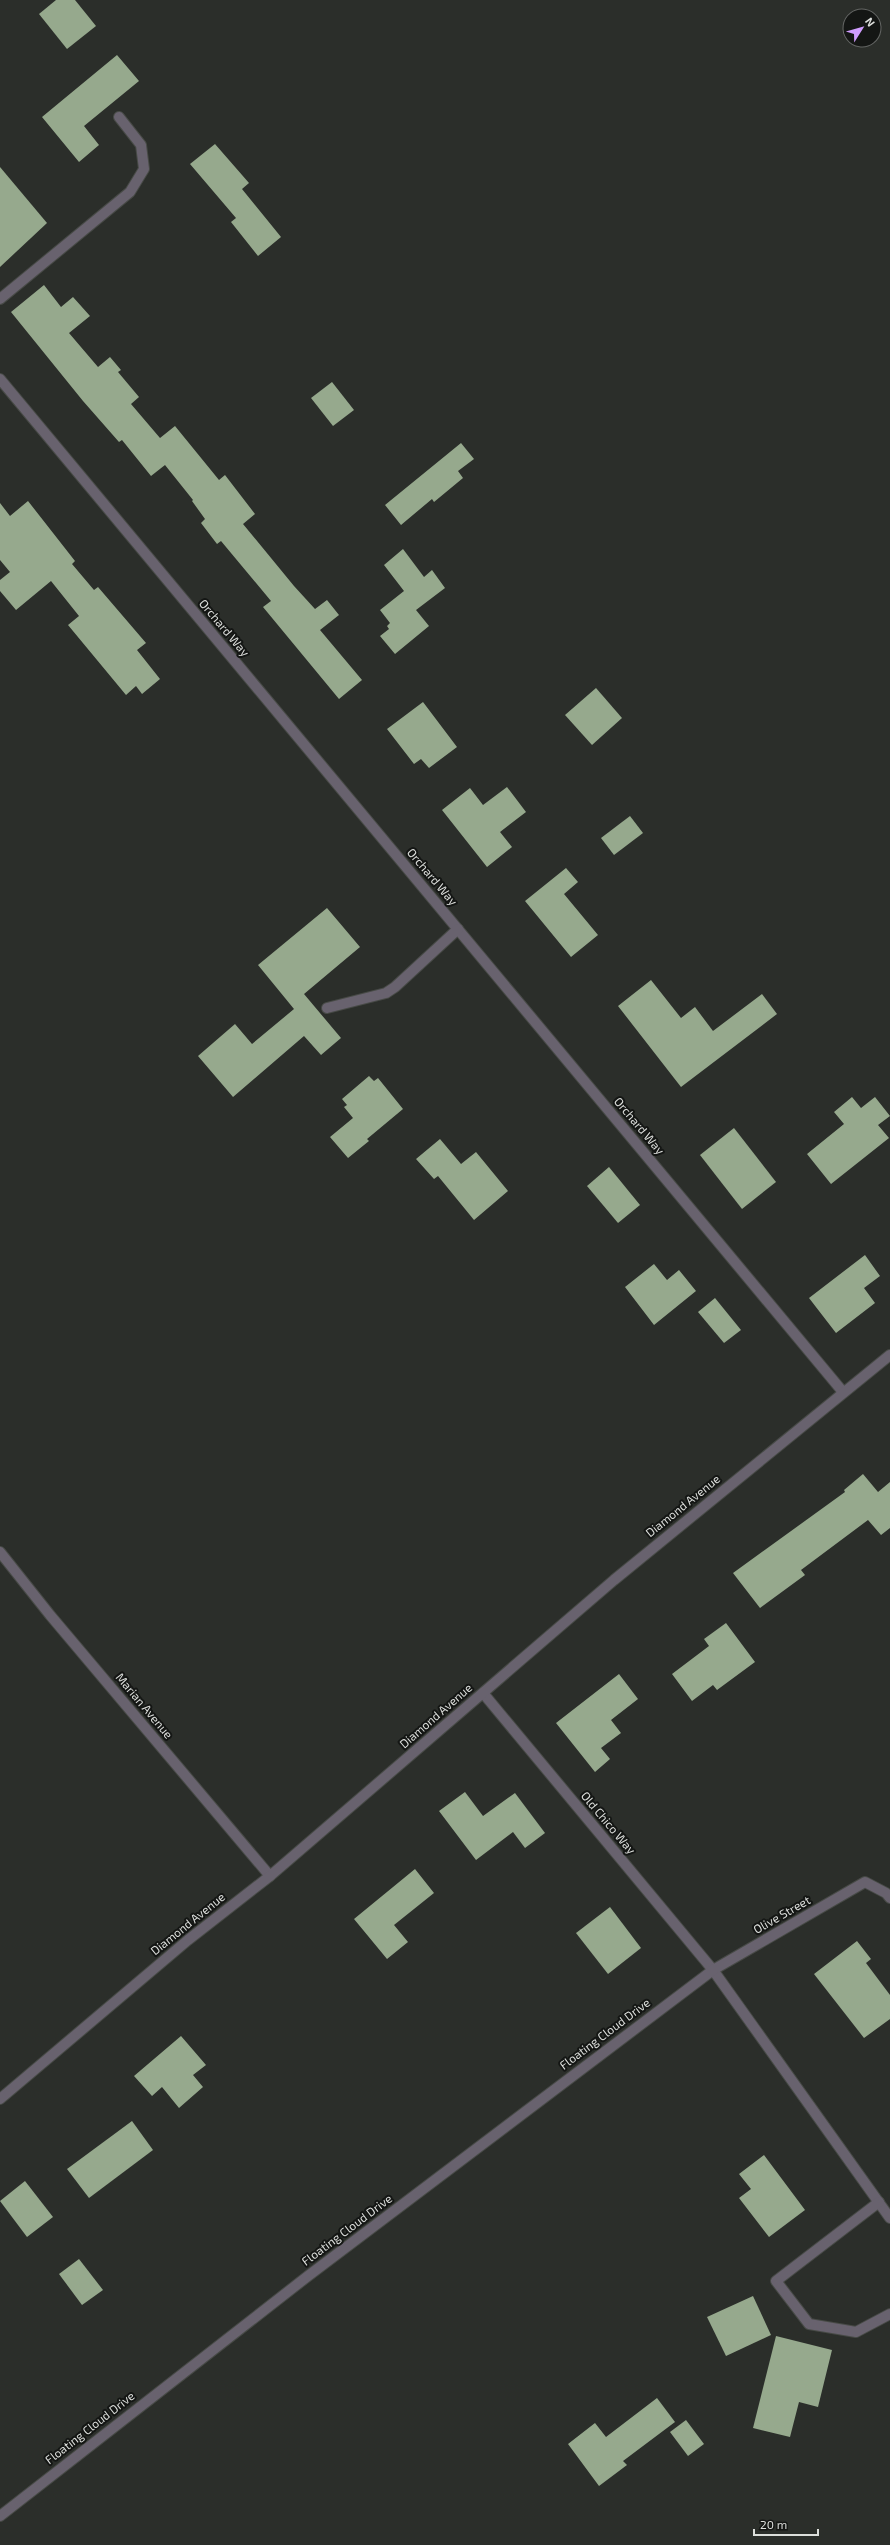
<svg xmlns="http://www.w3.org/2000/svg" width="890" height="2545" font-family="'Exo 2',sans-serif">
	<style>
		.building { fill: #96a98d }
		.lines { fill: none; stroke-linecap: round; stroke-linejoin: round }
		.minor-casing { stroke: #474a46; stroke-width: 12 }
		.minor { stroke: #68626e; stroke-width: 10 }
		.labels { text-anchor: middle; stroke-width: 4; stroke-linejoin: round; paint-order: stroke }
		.street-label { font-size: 12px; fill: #dddfdc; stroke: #141614 }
	</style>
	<rect width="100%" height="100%" fill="#2b2e2a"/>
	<g class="building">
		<polygon points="56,0 75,0 96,26 67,49 39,14"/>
		<polygon points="117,55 139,81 84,126 99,145 79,162 42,117"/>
		<polygon points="215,144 249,183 242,189 281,237 258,256 231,222 236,218 190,164"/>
		<polygon points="0,167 47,223 0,267"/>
		<polygon points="44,285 61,307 73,297 90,316 69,333 98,367 110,357 121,370 118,372 139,397 131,404 160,438 175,426 219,480 225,475 255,514 243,524 294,586 315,609 327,600 339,615 320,630 362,680 339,699 263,607 271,601 221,541 217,544 201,523 205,519 192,501 193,500 165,465 151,476 122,440 119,442 83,401 11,312"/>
		<polygon points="332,382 354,410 333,426 311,398"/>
		<polygon points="461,443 474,459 458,471 463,478 434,502 432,499 401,525 385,505"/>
		<polygon points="28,501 75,561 72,564 94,590 98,587 146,643 137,650 160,679 142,694 136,686 126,695 68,625 79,616 51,581 16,610 0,591 0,580 10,572 0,560 0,503 10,516"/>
		<polygon points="403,549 424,577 432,570 445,588 416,610 429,626 395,654 380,636 389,629 387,626 390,623 380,610 404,591 384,565"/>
		<polygon points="596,688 622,718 592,745 565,715"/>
		<polygon points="423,702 457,747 429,768 421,759 414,764 387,729"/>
		<polygon points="507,787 526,812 500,832 512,847 487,867 442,810 470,788 483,805"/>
		<polygon points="630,816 643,833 614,855 601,838"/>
		<polygon points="566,868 578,882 564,894 598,935 571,957 525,901"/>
		<polygon points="327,908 360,947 304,994 341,1038 321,1055 304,1036 233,1097 198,1056 235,1024 252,1044 294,1009 258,965"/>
		<polygon points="651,980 681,1018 695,1007 713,1031 762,994 777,1014 681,1087 618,1006"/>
		<polygon points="369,1076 374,1081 378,1078 403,1109 367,1139 369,1141 348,1158 330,1137 353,1118 344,1107 347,1105 342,1099"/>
		<polygon points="852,1097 861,1108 875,1097 890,1116 878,1125 889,1138 831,1184 807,1154 844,1124 834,1112"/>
		<polygon points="734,1128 776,1182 742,1209 700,1155"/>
		<polygon points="440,1139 461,1164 476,1152 508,1191 474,1220 438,1176 434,1179 416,1159"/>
		<polygon points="609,1167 640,1205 618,1223 587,1186"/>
		<polygon points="865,1255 880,1276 864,1288 875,1303 836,1333 809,1298"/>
		<polygon points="654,1264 667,1280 679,1270 696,1291 654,1325 625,1287"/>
		<polygon points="715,1298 741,1330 724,1343 698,1312"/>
		<polygon points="863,1474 878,1492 890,1482 890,1528 881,1535 868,1520 801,1570 805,1575 760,1608 733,1573 845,1492 844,1490"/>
		<polygon points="726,1623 755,1662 717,1690 713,1685 692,1701 672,1674 709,1646 704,1639"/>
		<polygon points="619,1674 638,1699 611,1720 621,1733 601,1748 610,1759 595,1772 556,1723"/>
		<polygon points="465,1792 483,1816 515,1793 545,1833 525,1848 513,1832 476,1860 439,1811"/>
		<polygon points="415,1869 434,1893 394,1925 408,1942 387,1959 354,1919"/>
		<polygon points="610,1907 641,1948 608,1974 576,1933"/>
		<polygon points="857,1941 871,1959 866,1963 890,1995 890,2019 864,2038 814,1974"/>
		<polygon points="181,2036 206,2065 193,2075 203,2087 179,2108 162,2087 152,2096 134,2076"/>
		<polygon points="132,2121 153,2150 89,2198 67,2169"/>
		<polygon points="764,2155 805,2210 769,2237 739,2198 751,2189 739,2174"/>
		<polygon points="25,2181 53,2217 27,2237 0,2201"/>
		<polygon points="79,2259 103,2290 82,2305 59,2274"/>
		<polygon points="753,2296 771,2335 726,2356 707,2317"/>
		<polygon points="776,2336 832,2350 818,2407 799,2402 790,2437 753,2428"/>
		<polygon points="657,2398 675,2422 623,2461 627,2465 599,2486 568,2444 595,2423 606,2437"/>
		<polygon points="686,2420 704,2444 688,2456 670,2432"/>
	</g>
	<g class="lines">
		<g class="minor-casing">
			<g id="minor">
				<polyline points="0,299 130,192 144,169 141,145 119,117"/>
				<polyline points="0,379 843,1392"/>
				<polyline points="327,1008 386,993 395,987 458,929"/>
				<polyline points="0,1552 50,1615 270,1876"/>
				<polyline points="483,1693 713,1970 890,2218"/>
				<polyline points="0,2099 188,1940 270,1876 614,1580 890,1355"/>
				<polyline points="879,2202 776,2281 809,2324 856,2332 890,2314"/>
				<polyline points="0,2516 308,2276 713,1970 865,1882 886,1893 890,1898"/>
			</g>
		</g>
		<use href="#minor" class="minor"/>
	</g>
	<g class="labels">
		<g class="street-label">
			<text transform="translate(224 628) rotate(50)" y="4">Orchard Way</text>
			<text transform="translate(432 877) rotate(50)" y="4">Orchard Way</text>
			<text transform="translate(639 1126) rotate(50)" y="4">Orchard Way</text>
			<text transform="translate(683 1506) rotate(-39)" y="4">Diamond Avenue</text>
			<text transform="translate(144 1706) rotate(50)" y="4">Marian Avenue</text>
			<text transform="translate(436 1716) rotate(-41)" y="4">Diamond Avenue</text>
			<text transform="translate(608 1823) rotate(50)" y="4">Old Chico Way</text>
			<text transform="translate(782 1915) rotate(-30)" y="4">Olive Street</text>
			<text transform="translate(188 1924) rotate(-39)" y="4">Diamond Avenue</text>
			<text transform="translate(605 2034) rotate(-37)" y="4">Floating Cloud Drive</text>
			<text transform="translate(347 2230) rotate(-37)" y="4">Floating Cloud Drive</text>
			<text transform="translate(90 2428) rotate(-38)" y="4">Floating Cloud Drive</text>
		</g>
	</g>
	<g transform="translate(862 28) rotate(53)"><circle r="19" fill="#141614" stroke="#646664"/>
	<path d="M0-3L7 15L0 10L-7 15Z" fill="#d09dff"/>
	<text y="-6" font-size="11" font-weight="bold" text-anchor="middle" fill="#dddfdc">N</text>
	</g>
	<path d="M754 2529v6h64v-6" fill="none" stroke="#dddfdc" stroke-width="2"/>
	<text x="760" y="2529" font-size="12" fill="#dddfdc" stroke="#141614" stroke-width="3" paint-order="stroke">20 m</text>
</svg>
